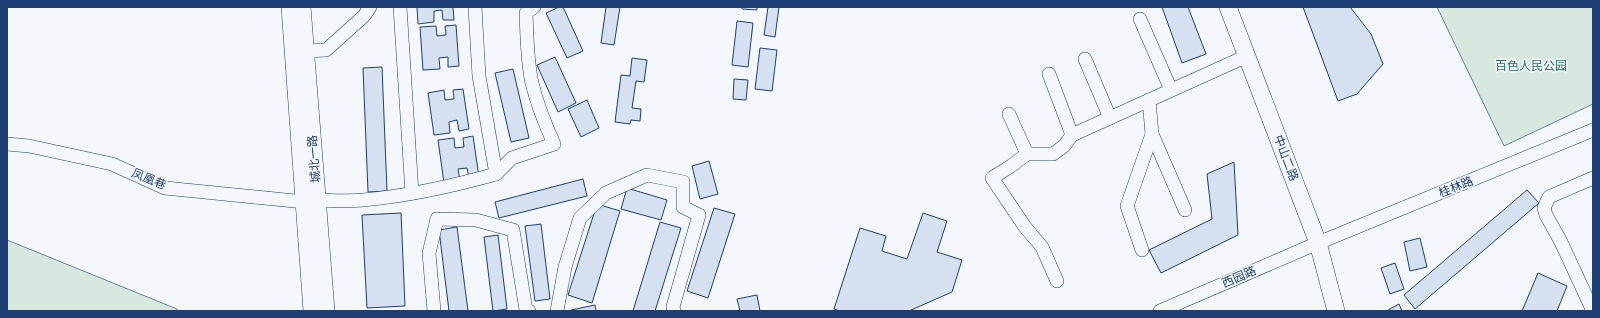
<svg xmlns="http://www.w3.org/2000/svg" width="1600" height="318" font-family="'Fira Sans','Noto Sans SC',sans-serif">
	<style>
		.green { fill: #d7e8df; stroke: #687fa3 }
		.building { fill: #d5e0f0; stroke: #1d3f73 }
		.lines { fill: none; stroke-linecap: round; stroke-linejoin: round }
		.minor-casing { stroke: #1d3f73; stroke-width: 14 }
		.major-casing { stroke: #1d3f73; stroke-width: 18 }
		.minor { stroke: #f4f7fb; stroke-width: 13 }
		.major { stroke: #f4f7fb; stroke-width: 17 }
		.labels { text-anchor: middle; stroke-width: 3; stroke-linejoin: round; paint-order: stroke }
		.park-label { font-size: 12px; fill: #2c6c60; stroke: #f4f7fb }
		.street-label { font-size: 12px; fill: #1d3f73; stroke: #f4f7fb }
	</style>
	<rect width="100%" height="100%" fill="#f4f7fb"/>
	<g class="green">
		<polygon points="1437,7 1593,7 1593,104 1504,146"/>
		<polygon points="7,240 177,309 178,311 7,311"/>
	</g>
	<g class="building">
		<polygon points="417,7 453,7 454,20 443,20 442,10 434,11 434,22 418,24"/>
		<polygon points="559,7 563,7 583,51 567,58 546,13"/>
		<polygon points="606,7 620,7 614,45 601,43"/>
		<polygon points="742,7 757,7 757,10 742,9"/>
		<polygon points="768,7 779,7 775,37 764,35"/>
		<polygon points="1162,7 1188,7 1206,54 1182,63"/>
		<polygon points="1303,7 1350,7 1371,34 1383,64 1357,94 1338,101"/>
		<polygon points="737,21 753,23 748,67 732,65"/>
		<polygon points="456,25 459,66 448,67 448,57 439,58 440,69 423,70 420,27 436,26 437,36 446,35 445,26"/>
		<polygon points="760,48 777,50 772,91 755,89"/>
		<polygon points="555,57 576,103 558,112 537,65"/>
		<polygon points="632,58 647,60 644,82 636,81 632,108 641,109 640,121 631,120 630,124 615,122 621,75 630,76"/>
		<polygon points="382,67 387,191 368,192 363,68"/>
		<polygon points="513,69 529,138 511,142 495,73"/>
		<polygon points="734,79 748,80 746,100 733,99"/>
		<polygon points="463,89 469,129 459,131 457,120 449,122 450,133 434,135 428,93 444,90 445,100 454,99 453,90"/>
		<polygon points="587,100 599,128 581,137 568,109"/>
		<polygon points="473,136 479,177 469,178 467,168 458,169 460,180 444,183 438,140 454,138 455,148 464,147 463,138"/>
		<polygon points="709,161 718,194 700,199 692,166"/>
		<polygon points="1234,162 1238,235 1161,273 1149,250 1212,219 1207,174"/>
		<polygon points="583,179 587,196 499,218 495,202"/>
		<polygon points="627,188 667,200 661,220 621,209"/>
		<polygon points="1527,190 1539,203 1415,309 1404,295"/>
		<polygon points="597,204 620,211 592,303 568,295"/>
		<polygon points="714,208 735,214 708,298 687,291"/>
		<polygon points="401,213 405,306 367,308 362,215"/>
		<polygon points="923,213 947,221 937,252 962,260 952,292 909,311 840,311 834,309 860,228 886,236 882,251 907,259"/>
		<polygon points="660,222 681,228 655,311 633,311"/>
		<polygon points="541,224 550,299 535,301 525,226"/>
		<polygon points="457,227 468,311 449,311 439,230"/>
		<polygon points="498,235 507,309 493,311 484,237"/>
		<polygon points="1420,238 1427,267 1410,271 1404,242"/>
		<polygon points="1395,263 1404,289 1390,294 1381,268"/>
		<polygon points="1538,273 1567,286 1557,311 1522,311"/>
		<polygon points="757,295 760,311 740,311 737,299"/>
		<polygon points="1399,304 1402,311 1389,311 1388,310"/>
		<polygon points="595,305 596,311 571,311 571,310"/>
	</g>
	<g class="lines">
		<g class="minor-casing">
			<g id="minor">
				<polyline points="400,7 412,193"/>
				<polyline points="1140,19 1171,90"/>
				<polyline points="305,51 326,50 364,16 370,7"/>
				<polyline points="1085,59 1110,118"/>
				<polyline points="1049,74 1072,135"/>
				<polyline points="1009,114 1027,154"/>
				<polyline points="1152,134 1185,210"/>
				<path d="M7,144l22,2 83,18 53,24 140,14c19,-3 39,0 58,-2 45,-4 90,-14 133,-26l-17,-98 -4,-69"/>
				<path d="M496,174l16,-16 42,-14c-9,-20 -17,-40 -22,-61 -5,-22 -5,-48 -6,-70l8,-6"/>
				<polyline points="1142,250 1127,206 1152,134 1149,100"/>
				<polyline points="1057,281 1042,247 1025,227 992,178 1011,166 1027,154 1053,154 1064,146 1072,135 1247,56"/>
				<polyline points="434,311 429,253 437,219 476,220 513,230 526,310 529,311"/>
				<polyline points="557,311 565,267 580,218 606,193 647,175 683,182 683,207 699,215 673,307 674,311"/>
				<polyline points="1160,311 1318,243 1593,130"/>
				<polyline points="1593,311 1561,242 1546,215 1544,208 1549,197 1593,178"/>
			</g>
		</g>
		<g class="major-casing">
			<g id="major">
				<polyline points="290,7 312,311"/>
				<polyline points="302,7 326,311"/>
				<polyline points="1228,7 1318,243 1336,311"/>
			</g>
		</g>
		<use href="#minor" class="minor"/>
		<use href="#major" class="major"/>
	</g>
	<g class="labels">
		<g class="park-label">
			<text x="1531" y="70">百色人民公园</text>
		</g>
		<g class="street-label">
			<text transform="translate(1286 158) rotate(69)" y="4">中山二路</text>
			<text transform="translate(314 159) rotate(-95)" y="4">城北一路</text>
			<text transform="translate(149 179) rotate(22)" y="4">凤凰巷</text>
			<text transform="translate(1456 187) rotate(-22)" y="4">桂林路</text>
			<text transform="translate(1239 277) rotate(-23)" y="4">西园路</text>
		</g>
	</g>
	<rect width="1600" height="318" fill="none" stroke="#1d3f73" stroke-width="16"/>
</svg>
